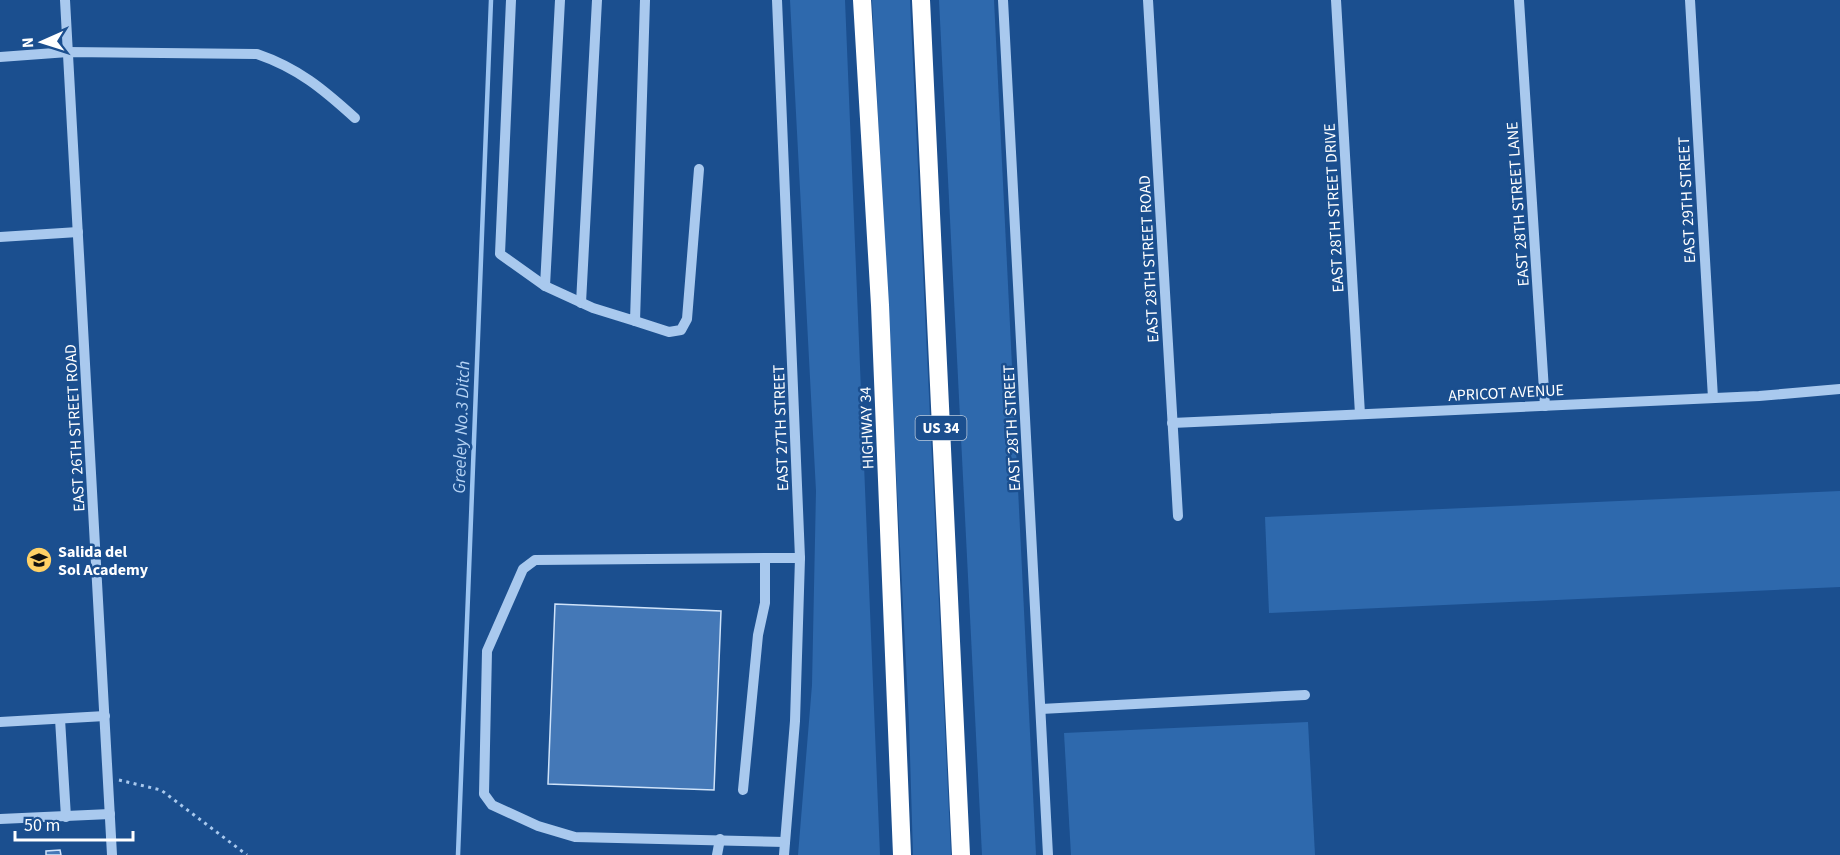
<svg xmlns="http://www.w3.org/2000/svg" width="1840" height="855" font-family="'Source Sans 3',sans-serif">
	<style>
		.green { fill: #2e69ad }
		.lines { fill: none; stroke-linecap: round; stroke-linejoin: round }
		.stream { stroke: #9cc4f0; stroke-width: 4.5 }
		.building { fill: #4478b7; stroke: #cfe3fa; stroke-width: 1.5 }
		.path { stroke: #a9c9ee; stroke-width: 3; stroke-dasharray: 3 4.5; stroke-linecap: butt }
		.minor { stroke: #a9c9ee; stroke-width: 10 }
		.highway { stroke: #fff; stroke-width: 18 }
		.labels { text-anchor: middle; stroke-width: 5; stroke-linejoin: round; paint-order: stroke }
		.shield { fill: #1b4f8f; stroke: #bbcadd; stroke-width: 1.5 }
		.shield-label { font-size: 15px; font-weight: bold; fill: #fff }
		.street-label { font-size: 16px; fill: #fff; stroke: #1b4f8f }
		.poi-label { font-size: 16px; font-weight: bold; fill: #fff; stroke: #1b4f8f; text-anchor: start }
		.water-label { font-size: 18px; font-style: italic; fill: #b5d3f5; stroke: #1b4f8f }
	</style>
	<rect width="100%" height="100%" fill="#1b4f8f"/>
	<g class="green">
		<polygon points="790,0 845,0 880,855 798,855 812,685 816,491"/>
		<polygon points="872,0 910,0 951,855 913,855 909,722"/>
		<polygon points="939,0 994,0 1036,855 982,855"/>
		<polygon points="1840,491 1840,587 1269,613 1265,517"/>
		<polygon points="1308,722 1315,855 1071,855 1064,733"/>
	</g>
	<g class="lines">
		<polyline class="stream" points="458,855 491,0"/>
	</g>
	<g class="building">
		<polygon points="555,604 721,611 714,790 548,784"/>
		<polygon points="60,850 61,855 46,855 46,851"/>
	</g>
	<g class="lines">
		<polyline class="path" points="119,780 161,790 247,855"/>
		<g class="minor">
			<polyline points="65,0 112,855"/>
			<polyline points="511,0 500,254 545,286 593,308 635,321 645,0"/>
			<polyline points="777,0 800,558 795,721 784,855"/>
			<polyline points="1003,0 1048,855"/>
			<polyline points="1148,0 1178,516"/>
			<polyline points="1336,0 1360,414"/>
			<polyline points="1519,0 1545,406"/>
			<polyline points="1690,0 1713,398"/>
			<path d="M0,57l68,-5 189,2c41,14 66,35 98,64"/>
			<polyline points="0,237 78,232"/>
			<polyline points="545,286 560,0"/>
			<polyline points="581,303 597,0"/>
			<polyline points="635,321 669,332 681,330 687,319 699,169"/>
			<polyline points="1172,423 1759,396 1840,389"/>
			<polyline points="765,558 535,560 523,569 487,651 484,794 492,805 538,826 575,837 785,842"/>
			<polyline points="1041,709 1305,695"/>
			<polyline points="60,719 66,817"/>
			<polyline points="0,722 105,716"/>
			<polyline points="743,790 758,635 765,603 765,558 800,558"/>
			<polyline points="0,819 110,814"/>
			<polyline points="717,855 720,839"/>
		</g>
		<g class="highway">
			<polyline points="862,0 880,305 902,855"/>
			<polyline points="921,0 961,855"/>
		</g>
	</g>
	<defs>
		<g id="school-disc" transform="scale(1.35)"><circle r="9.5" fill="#ffd166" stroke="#1b4f8f"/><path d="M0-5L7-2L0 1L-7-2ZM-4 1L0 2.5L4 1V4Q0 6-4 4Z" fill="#111"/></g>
	</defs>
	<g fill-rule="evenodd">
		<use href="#school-disc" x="39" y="560"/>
	</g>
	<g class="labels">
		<rect class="shield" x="915.5" y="416" width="51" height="24" rx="4.5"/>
		<g class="shield-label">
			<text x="941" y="433">US 34</text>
		</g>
		<g class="street-label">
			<text transform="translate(1686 200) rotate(-93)" y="6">EAST 29TH STREET</text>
			<text transform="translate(1517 204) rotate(-94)" y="6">EAST 28TH STREET LANE</text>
			<text transform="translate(1333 208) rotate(-93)" y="6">EAST 28TH STREET DRIVE</text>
			<text transform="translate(1148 259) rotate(-93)" y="6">EAST 28TH STREET ROAD</text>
			<text transform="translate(1506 392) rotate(-3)" y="6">APRICOT AVENUE</text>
			<text transform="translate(74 428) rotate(-93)" y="6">EAST 26TH STREET ROAD</text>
			<text transform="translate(780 428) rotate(-92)" y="6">EAST 27TH STREET</text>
			<text transform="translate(866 428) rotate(-92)" y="6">HIGHWAY 34</text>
			<text transform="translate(1011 428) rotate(-93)" y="6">EAST 28TH STREET</text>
		</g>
		<g class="poi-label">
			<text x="58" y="557">Salida del<tspan x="58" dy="18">Sol Academy</tspan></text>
		</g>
		<g class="water-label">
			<text transform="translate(461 427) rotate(-88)" y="6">Greeley No.3 Ditch</text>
		</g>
	</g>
	<g transform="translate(42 42) rotate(267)" stroke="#1b4f8f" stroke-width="4.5" paint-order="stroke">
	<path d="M0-4.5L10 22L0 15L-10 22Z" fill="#ffffff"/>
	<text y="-9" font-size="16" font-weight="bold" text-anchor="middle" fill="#ffffff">N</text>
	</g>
	<path d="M15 831v9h118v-9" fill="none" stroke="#ffffff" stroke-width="3"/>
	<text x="24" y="831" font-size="18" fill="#ffffff" stroke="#1b4f8f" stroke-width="4.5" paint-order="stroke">50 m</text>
</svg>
